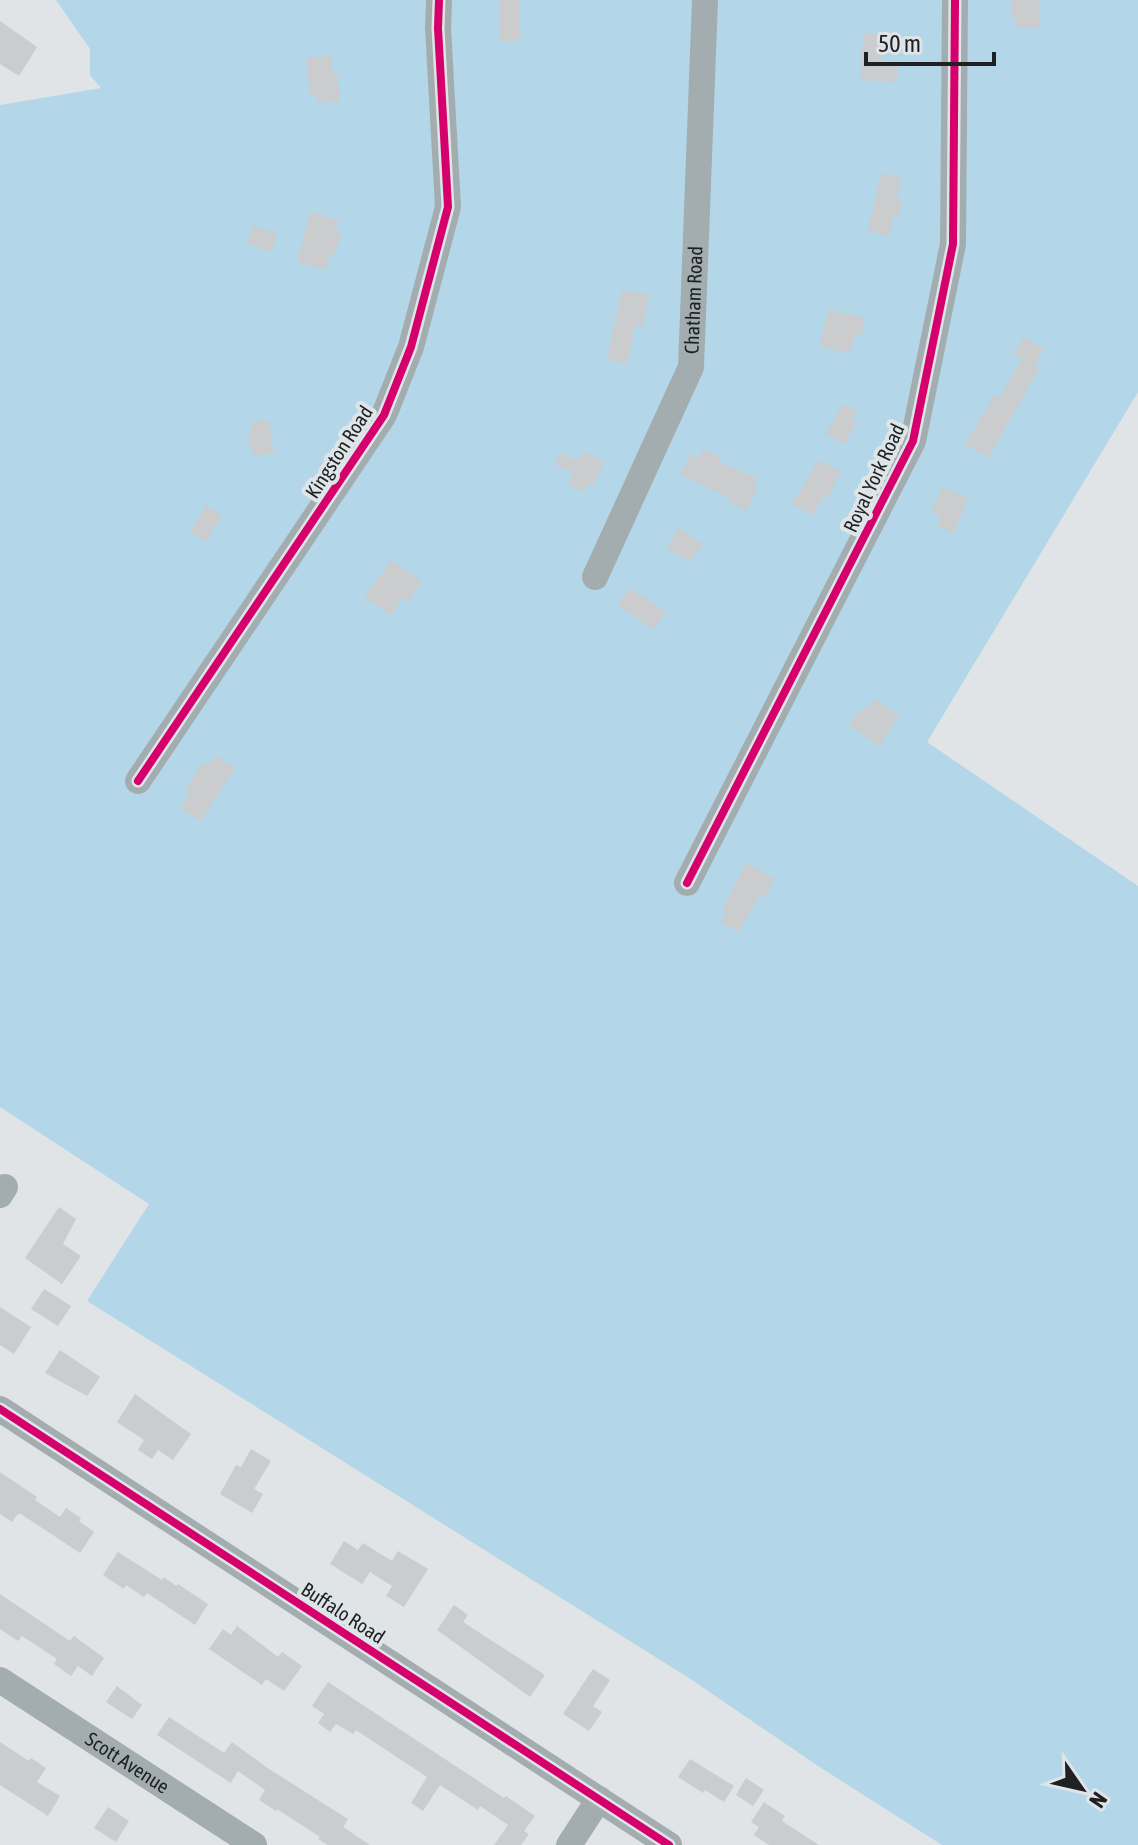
<svg xmlns="http://www.w3.org/2000/svg" width="1138" height="1845" font-family="'Asap Condensed',sans-serif">
	<style>
		.green { fill: #b3d7e8 }
		.building { fill: #caccce }
		.lines { fill: none; stroke-linecap: round; stroke-linejoin: round }
		.minor { stroke: #a3adb0; stroke-width: 26 }
		.cycleway-casing { stroke: #dee5e8; stroke-width: 13 }
		.cycleway { stroke: #d6006c; stroke-width: 8 }
		.labels { text-anchor: middle; stroke-width: 8; stroke-linejoin: round; paint-order: stroke }
		.street-label { font-size: 20px; fill: #1e2022; stroke: #dee5e8 }
	</style>
	<rect width="100%" height="100%" fill="#e0e4e6"/>
	<polygon class="green" points="56,0 1138,0 1138,392 927,742 1138,886 1138,1845 942,1845 818,1766 689,1678 87,1301 149,1204 0,1107 0,105 101,88 90,75 90,49"/>
	<g class="building">
		<polygon points="499,0 519,0 521,40 499,42"/>
		<polygon points="1012,0 1040,0 1040,27 1016,27 1016,17 1012,17"/>
		<polygon points="0,21 37,47 19,76 0,64"/>
		<polygon points="863,33 883,34 882,63 898,63 897,82 861,80"/>
		<polygon points="331,56 333,73 337,73 340,101 318,103 318,95 310,96 306,58"/>
		<polygon points="881,173 901,178 897,199 902,200 898,217 893,216 889,236 868,231"/>
		<polygon points="310,212 339,220 336,230 341,231 335,254 331,253 326,270 297,262"/>
		<polygon points="252,226 277,233 272,251 247,244"/>
		<polygon points="622,290 649,295 644,326 635,325 627,363 607,359"/>
		<polygon points="828,310 865,318 861,336 855,335 851,349 847,353 820,346"/>
		<polygon points="1024,337 1044,349 1035,364 1040,367 988,458 965,444 995,394 1000,397 1022,359 1014,354"/>
		<polygon points="843,404 857,412 853,418 857,421 844,444 826,434"/>
		<polygon points="269,420 274,453 255,456 253,449 250,450 248,432 251,431 250,423"/>
		<polygon points="703,449 722,458 720,463 757,478 754,485 757,486 747,510 728,503 731,498 681,475 690,454 699,458"/>
		<polygon points="582,451 605,461 594,485 589,483 584,492 568,485 573,473 555,465 560,453 578,461"/>
		<polygon points="819,460 841,472 826,500 822,498 813,515 792,504"/>
		<polygon points="942,487 968,498 954,533 937,526 941,516 931,512"/>
		<polygon points="206,506 222,516 205,542 190,532"/>
		<polygon points="679,528 703,544 690,562 666,547"/>
		<polygon points="391,561 422,581 408,602 402,598 391,615 364,597"/>
		<polygon points="630,588 666,612 654,630 618,605"/>
		<polygon points="874,699 899,716 879,746 849,725 859,710 862,712 864,707 867,709"/>
		<polygon points="215,755 235,768 200,821 180,808 190,793 185,789 202,763 207,766"/>
		<polygon points="746,863 775,879 765,897 760,894 738,932 721,923 726,913 722,911"/>
		<polygon points="59,1207 76,1219 63,1244 81,1256 62,1284 25,1258"/>
		<polygon points="44,1289 71,1306 58,1326 31,1309"/>
		<polygon points="0,1307 31,1327 14,1354 0,1345"/>
		<polygon points="60,1350 100,1377 87,1396 45,1373"/>
		<polygon points="135,1394 191,1434 173,1460 158,1450 152,1459 138,1450 144,1440 117,1422"/>
		<polygon points="251,1449 271,1461 254,1489 263,1494 252,1513 220,1494 236,1465 241,1467"/>
		<polygon points="0,1472 37,1497 35,1500 60,1517 66,1508 81,1518 79,1521 94,1532 80,1553 21,1514 18,1514 12,1522 0,1514"/>
		<polygon points="344,1541 358,1550 363,1543 392,1561 398,1551 428,1569 404,1607 386,1596 392,1586 370,1572 362,1584 330,1564"/>
		<polygon points="118,1552 162,1580 164,1577 176,1586 178,1584 208,1604 195,1625 147,1593 144,1597 126,1585 124,1589 103,1575"/>
		<polygon points="0,1594 70,1641 74,1636 104,1658 92,1676 78,1666 71,1676 54,1664 57,1659 22,1636 18,1641 0,1629"/>
		<polygon points="454,1605 468,1615 463,1622 545,1675 530,1697 437,1630"/>
		<polygon points="237,1626 278,1657 282,1652 302,1666 284,1691 266,1679 262,1685 209,1649 223,1629 231,1635"/>
		<polygon points="593,1669 610,1680 593,1706 602,1712 589,1731 563,1714"/>
		<polygon points="328,1682 504,1798 506,1796 535,1816 524,1831 529,1834 521,1845 494,1845 508,1825 480,1806 478,1810 440,1785 423,1811 411,1803 427,1777 356,1730 353,1734 336,1724 330,1732 318,1723 324,1714 312,1706"/>
		<polygon points="117,1686 142,1705 132,1719 106,1702"/>
		<polygon points="169,1717 224,1753 232,1742 269,1769 348,1819 343,1827 370,1845 328,1845 318,1839 320,1837 277,1809 276,1811 259,1800 265,1790 238,1771 231,1783 157,1735"/>
		<polygon points="0,1742 29,1761 31,1758 46,1768 37,1782 60,1796 48,1816 0,1785"/>
		<polygon points="690,1759 734,1786 724,1802 705,1790 703,1793 678,1777"/>
		<polygon points="746,1778 764,1790 753,1806 736,1795"/>
		<polygon points="764,1802 785,1816 782,1821 819,1845 769,1845 754,1835 759,1827 751,1822"/>
		<polygon points="108,1807 129,1821 116,1842 94,1828"/>
	</g>
	<g class="lines">
		<g class="minor">
			<path id="s1" d="M595,577l96,-210 14,-367"/>
			<polyline points="138,781 384,415 411,347 448,207 438,28 439,0"/>
			<polyline points="687,883 913,441 953,244 955,0"/>
			<polyline points="0,1195 5,1187"/>
			<polyline points="0,1409 669,1845"/>
			<path id="s2" d="M0,1680l254,165"/>
			<polyline points="569,1845 599,1799"/>
		</g>
		<g class="cycleway-casing">
			<g id="cycleway">
				<polyline points="138,781 384,415 411,347 448,207 438,28 439,0"/>
				<polyline points="687,883 913,441 953,244 955,0"/>
				<polyline points="0,1409 669,1845"/>
			</g>
		</g>
		<use href="#cycleway" class="cycleway"/>
	</g>
	<g class="labels">
		<g class="street-label">
			<text dy="7" stroke="none"><textPath href="#s1" startOffset="298">Chatham Road</textPath></text>
			<text transform="translate(339 452) rotate(-57)" y="7">Kingston Road</text>
			<text transform="translate(874 478) rotate(-65)" y="7">Royal York Road</text>
			<text transform="translate(343 1613) rotate(33)" y="7">Buffalo Road</text>
			<text dy="7" stroke="none"><textPath href="#s2" startOffset="152">Scott Avenue</textPath></text>
		</g>
	</g>
	<g transform="translate(1082 1789) rotate(124)" stroke="#dee5e8" stroke-width="6" paint-order="stroke">
	<path d="M0-6L14 30L0 20L-14 30Z" fill="#1e2022"/>
	<text y="-12" font-size="22" font-weight="bold" text-anchor="middle" fill="#1e2022">N</text>
	</g>
	<path d="M866 52v12h128v-12" fill="none" stroke="#1e2022" stroke-width="4"/>
	<text x="878" y="52" font-size="24" fill="#1e2022" stroke="#dee5e8" stroke-width="6" paint-order="stroke">50 m</text>
</svg>
